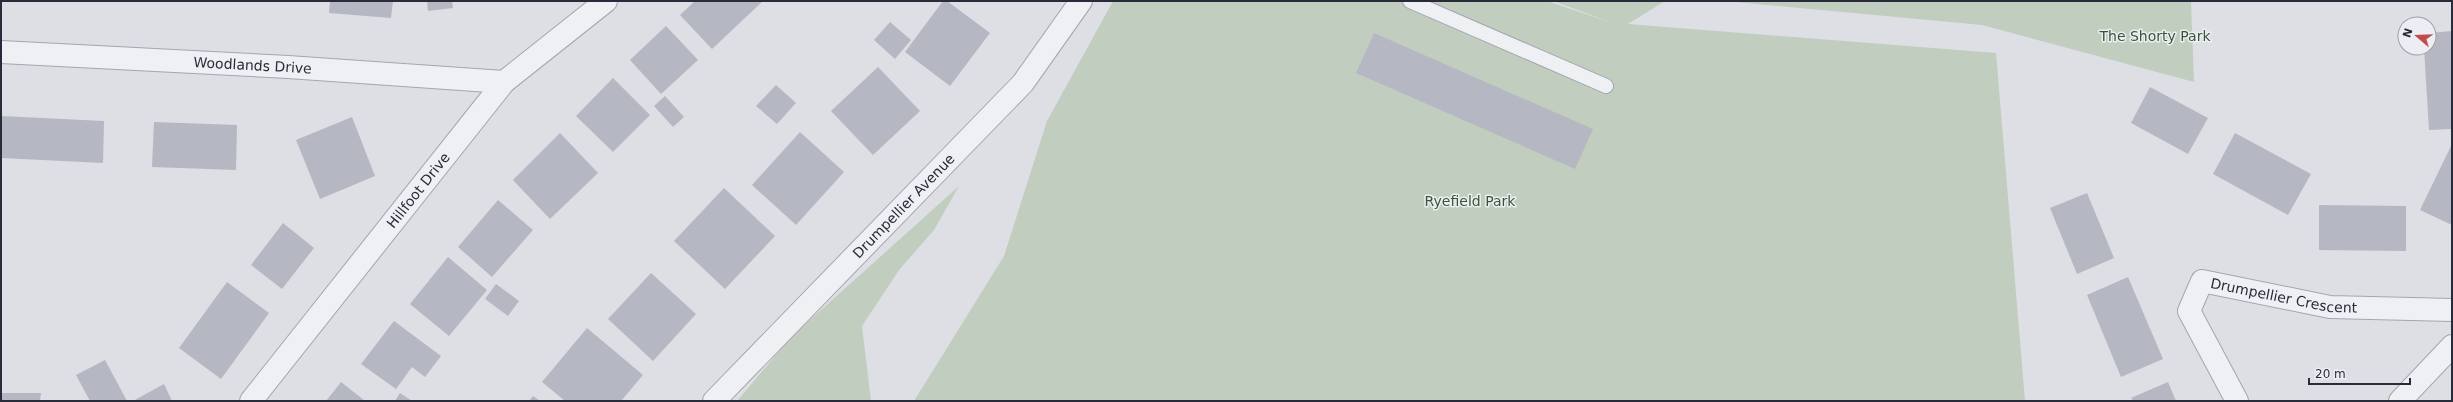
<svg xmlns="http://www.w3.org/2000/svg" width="2453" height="402" font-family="'DejaVu Sans',sans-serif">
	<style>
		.green { fill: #c1cebf }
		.building { fill: #b5b8c2 }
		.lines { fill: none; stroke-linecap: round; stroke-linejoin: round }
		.service-casing { stroke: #a3a6ae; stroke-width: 16 }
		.minor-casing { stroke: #a3a6ae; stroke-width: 24 }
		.service { stroke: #eff0f4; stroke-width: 14 }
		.minor { stroke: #eff0f4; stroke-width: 22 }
		.labels { text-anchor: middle; stroke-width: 3; stroke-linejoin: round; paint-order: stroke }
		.park-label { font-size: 14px; fill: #385536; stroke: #eceef3 }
		.street-label { font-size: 14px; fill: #282c3a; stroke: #eceef3 }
	</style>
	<rect width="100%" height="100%" fill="#dddfe5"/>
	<g class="green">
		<polygon points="1113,1 1547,1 1613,23 1553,1 1665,1 1628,24 1996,53 2025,401 914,401 1004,256 1047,121"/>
		<polygon points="1725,1 2191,1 2194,82 1982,25"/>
		<polygon points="959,186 934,230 899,270 862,326 871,401 737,401 792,336"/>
	</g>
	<g class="building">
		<polygon points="330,1 393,1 391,18 329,13"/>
		<polygon points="427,1 452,1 453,8 428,11"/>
		<polygon points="695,1 763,1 712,49 680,15"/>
		<polygon points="943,1 947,1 990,33 950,86 905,52"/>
		<polygon points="890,22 911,40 895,59 874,40"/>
		<polygon points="666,26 698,60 661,94 630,60"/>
		<polygon points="2452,31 2452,129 2429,130 2424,48 2429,48 2429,33"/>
		<polygon points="1374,33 1593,129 1575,169 1356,73"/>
		<polygon points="878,67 920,111 873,155 831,111"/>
		<polygon points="613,78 650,115 613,152 576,116"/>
		<polygon points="776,85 796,103 777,124 756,106"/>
		<polygon points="2150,87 2208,118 2188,154 2131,123"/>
		<polygon points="665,96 684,117 673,127 654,106"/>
		<polygon points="1,116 104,121 103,163 1,158"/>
		<polygon points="352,117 375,176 320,199 296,140"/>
		<polygon points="154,122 237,125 236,170 152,167"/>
		<polygon points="800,132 844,172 796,225 752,185"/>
		<polygon points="560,133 598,173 550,219 513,180"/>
		<polygon points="2235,133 2311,174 2288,215 2213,174"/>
		<polygon points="2451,146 2452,147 2452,225 2420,210"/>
		<polygon points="724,188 775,236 725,289 674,241"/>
		<polygon points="2087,193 2114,258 2077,274 2050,208"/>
		<polygon points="498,200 533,230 492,277 458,247"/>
		<polygon points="2319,205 2406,206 2406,251 2319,250"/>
		<polygon points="283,223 314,248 282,289 251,265"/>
		<polygon points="448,257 487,290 449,336 410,304"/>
		<polygon points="651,273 696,314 653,361 608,319"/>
		<polygon points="2128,277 2163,359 2121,377 2087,295"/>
		<polygon points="227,282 269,313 221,379 179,348"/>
		<polygon points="496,284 519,301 508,316 485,299"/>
		<polygon points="394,321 441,356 425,377 412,367 396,389 361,364"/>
		<polygon points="587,328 643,375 621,401 565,401 542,382"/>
		<polygon points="105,360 127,401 90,401 76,375"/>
		<polygon points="341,382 365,401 326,401"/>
		<polygon points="2168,382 2176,401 2133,401 2131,398"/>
		<polygon points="164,384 172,401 133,401"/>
		<polygon points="1,393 41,393 40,401 1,401"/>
		<polygon points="400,393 412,401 395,401"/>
		<polygon points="533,396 540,401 529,401"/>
	</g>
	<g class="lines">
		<g class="service-casing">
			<polyline id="service" points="1410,1 1606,86"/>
		</g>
		<g class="minor-casing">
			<g id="minor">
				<path id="s1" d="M1,52l287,15 216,15"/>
				<path id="s2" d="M251,401l253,-319 102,-81"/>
				<path id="s3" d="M714,401l309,-318 58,-82"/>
				<path id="s4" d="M2237,401l-48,-90 13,-30 128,26 122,3"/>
				<polyline points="2400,401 2452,346"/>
			</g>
		</g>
		<use href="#service" class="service"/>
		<use href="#minor" class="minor"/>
	</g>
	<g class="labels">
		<g class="park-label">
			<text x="2155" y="41">The Shorty Park</text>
			<text x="1470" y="206">Ryefield Park</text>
		</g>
		<g class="street-label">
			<text dy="5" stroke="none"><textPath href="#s1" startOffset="252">Woodlands Drive</textPath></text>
			<text dy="5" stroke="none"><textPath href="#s2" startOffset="269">Hillfoot Drive</textPath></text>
			<text dy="5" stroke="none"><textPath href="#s3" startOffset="272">Drumpellier Avenue</textPath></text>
			<text dy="5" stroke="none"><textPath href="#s4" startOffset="218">Drumpellier Crescent</textPath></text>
		</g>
	</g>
	<rect width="2453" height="402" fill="none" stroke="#282c3a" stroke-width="4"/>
	<g transform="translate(2417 36) rotate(289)"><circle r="19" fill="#eceef3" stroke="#9ea0a9"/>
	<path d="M0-3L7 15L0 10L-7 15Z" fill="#c14b4e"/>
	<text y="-6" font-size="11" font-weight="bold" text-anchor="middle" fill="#282c3a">N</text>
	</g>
	<path d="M2309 378v6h101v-6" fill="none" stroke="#282c3a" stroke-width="2"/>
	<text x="2315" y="378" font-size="12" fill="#282c3a" stroke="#eceef3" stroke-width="3" paint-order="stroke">20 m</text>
</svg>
